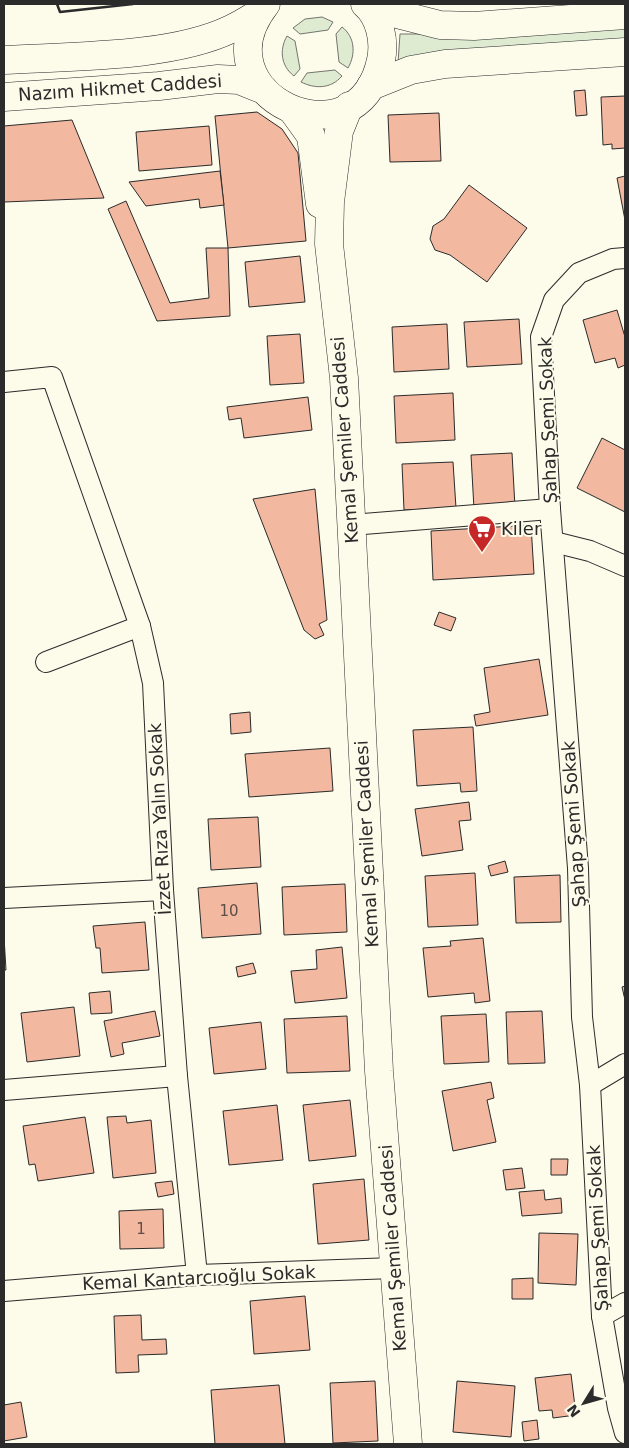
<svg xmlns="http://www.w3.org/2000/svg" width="629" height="1448" font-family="'DejaVu Sans',sans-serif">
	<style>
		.green { fill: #deebd1; stroke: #74746e }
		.building { fill: #f2b8a0; stroke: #2b2b2b }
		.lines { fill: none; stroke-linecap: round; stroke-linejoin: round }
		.street-casing { stroke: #2b2b2b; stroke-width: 22 }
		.primary-casing { stroke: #2b2b2b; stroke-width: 29 }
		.street { stroke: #fdfbea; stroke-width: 20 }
		.primary { stroke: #fdfbea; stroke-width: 28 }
		.wall { stroke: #2b2b2b; stroke-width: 2.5 }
		.labels { text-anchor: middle; stroke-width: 4; stroke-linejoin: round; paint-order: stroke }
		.number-label { font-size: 15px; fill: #5d4e48 }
		.street-label { font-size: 18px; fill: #2b2b2b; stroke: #fdfbea }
		.poi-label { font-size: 18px; fill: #2b2b2b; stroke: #fdfbea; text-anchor: start }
	</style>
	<rect width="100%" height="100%" fill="#fdfbea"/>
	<g class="green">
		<polygon points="322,17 333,22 328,30 300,34 293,28 305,19"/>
		<path d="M342,27c13,10 14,27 6,41l-9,-6 -3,-28z"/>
		<polygon points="625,28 625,39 510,46 398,63 400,34 484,34"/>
		<path d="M287,36l8,5 5,28 -6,7c-13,-10 -15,-26 -7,-40z"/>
		<path d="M335,70l7,6c-11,13 -27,13 -41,6l6,-9z"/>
	</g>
	<g class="building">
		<polygon points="585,90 587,115 576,116 574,91"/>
		<polygon points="625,96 625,148 612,149 612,144 603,145 601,97"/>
		<polygon points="257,112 282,129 298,153 306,241 228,248 215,116"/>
		<polygon points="439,113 441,161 390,162 388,115"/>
		<polygon points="72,120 104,198 4,202 4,126"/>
		<polygon points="209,126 212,165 139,171 136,132"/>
		<polygon points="220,171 224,205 200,208 199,199 146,206 129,182"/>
		<polygon points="625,176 625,220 617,178"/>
		<polygon points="469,185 527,228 487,282 450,255 435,250 430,239 433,226 444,219"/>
		<polygon points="126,201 170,303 209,298 206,248 228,248 230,316 157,321 108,209"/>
		<polygon points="300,256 305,302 249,307 245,262"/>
		<polygon points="617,310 625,337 625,365 618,368 615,358 595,363 583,320"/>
		<polygon points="519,319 522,364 467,367 464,322"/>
		<polygon points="447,324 449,369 394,372 392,327"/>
		<polygon points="300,334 304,383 270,385 267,336"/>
		<polygon points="453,393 455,440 396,443 394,396"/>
		<polygon points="308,397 312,430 244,438 241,418 229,420 227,407"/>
		<polygon points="602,438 625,450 625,512 577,488"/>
		<polygon points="512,453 515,507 474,509 471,455"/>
		<polygon points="453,462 456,508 404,510 402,464"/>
		<polygon points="315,489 327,620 319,624 324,635 315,639 304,630 253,499"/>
		<polygon points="531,525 534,574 433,580 431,531"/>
		<polygon points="439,612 456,618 451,631 434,625"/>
		<polygon points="539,659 548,715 476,726 474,715 490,712 484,668"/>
		<polygon points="250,712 251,732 231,734 230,714"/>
		<polygon points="473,727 477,791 461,792 460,783 417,786 413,730"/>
		<polygon points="330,748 333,791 249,797 245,754"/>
		<polygon points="469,802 471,820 459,821 463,850 422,856 415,809"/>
		<polygon points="258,817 261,867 211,870 208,819"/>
		<polygon points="505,861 508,872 491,876 488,866"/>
		<polygon points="475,873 478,925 428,927 425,876"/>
		<polygon points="560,875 561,922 516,923 514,877"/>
		<polygon points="257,883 261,934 202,938 198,888"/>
		<polygon points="345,884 347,932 284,935 282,887"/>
		<polygon points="145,922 149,970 102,973 100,948 96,948 93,926"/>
		<polygon points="4,937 6,970 4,970"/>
		<polygon points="483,938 490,1001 475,1003 474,993 428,997 423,948 451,946 450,941"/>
		<polygon points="342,947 347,998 295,1003 291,971 317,969 316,950"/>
		<polygon points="253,963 256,973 238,977 236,967"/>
		<polygon points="625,986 625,1000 622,987"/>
		<polygon points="110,991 112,1013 91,1014 89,993"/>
		<polygon points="74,1007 80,1056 27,1062 21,1013"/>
		<polygon points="155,1011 160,1036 122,1043 124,1054 111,1057 104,1021"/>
		<polygon points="542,1011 545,1063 508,1064 506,1012"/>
		<polygon points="486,1014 489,1062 444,1064 441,1016"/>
		<polygon points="347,1016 350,1071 287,1073 284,1019"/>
		<polygon points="261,1022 266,1069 214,1074 209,1028"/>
		<polygon points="491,1082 494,1098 487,1100 496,1142 453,1151 442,1091"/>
		<polygon points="350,1100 356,1156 309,1161 303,1105"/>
		<polygon points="277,1105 283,1160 229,1165 223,1111"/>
		<polygon points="126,1116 127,1123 151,1120 156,1173 113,1178 107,1117"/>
		<polygon points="85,1117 94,1173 38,1181 35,1164 29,1165 23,1126"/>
		<polygon points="551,1159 568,1159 567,1175 551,1175"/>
		<polygon points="522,1168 525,1188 506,1190 503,1170"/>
		<polygon points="364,1179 369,1240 318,1244 313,1184"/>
		<polygon points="172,1181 174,1194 158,1197 155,1183"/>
		<polygon points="544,1190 545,1200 561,1198 562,1213 522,1216 519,1192"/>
		<polygon points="163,1209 164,1248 120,1249 119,1211"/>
		<polygon points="539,1233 578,1234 576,1285 538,1283"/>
		<polygon points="533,1278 533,1299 512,1299 512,1279"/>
		<polygon points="305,1296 310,1350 254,1354 250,1301"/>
		<polygon points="141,1315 142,1340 166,1339 167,1354 138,1355 139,1372 116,1373 114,1316"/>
		<polygon points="571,1374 576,1415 553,1418 552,1410 539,1411 535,1378"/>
		<polygon points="375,1381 378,1441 333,1443 330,1383"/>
		<polygon points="457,1381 515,1386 511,1437 453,1432"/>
		<polygon points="279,1385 285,1444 215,1444 211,1390"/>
		<polygon points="21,1402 27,1437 4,1441 4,1405"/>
		<polygon points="537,1420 539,1439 524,1441 522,1422"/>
	</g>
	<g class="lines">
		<g class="street-casing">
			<g id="street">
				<polyline points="625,258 613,259 579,273 554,300 541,337 550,509 578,868 582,1017 590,1085 602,1316 618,1408 625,1433"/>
				<polyline points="4,382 52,377 140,626 153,683 163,890 177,1076 197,1275"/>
				<polyline points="351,525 550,509"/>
				<polyline points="554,542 590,551 625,566"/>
				<polyline points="46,662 140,626"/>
				<polyline points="4,898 163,890"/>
				<polyline points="590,1085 625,1064"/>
				<polyline points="4,1090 177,1076"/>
				<polyline points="4,1291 197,1275 394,1268"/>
				<polyline points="602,1316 625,1303"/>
			</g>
		</g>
		<g class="primary-casing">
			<g id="primary">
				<path d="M266,4c-72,91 92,166 115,56 4,-19 -1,-43 -16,-56"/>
				<polyline points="369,7 440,25 474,26 625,15"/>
				<path d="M4,60c66,-4 167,-2 227,-31 9,-4 18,-10 27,-15"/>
				<polyline points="371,86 411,70 445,64 625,52"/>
				<polyline points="4,97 159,86 218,79 239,80 264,90"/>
				<polyline points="349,106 339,131 330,202 329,244 344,378 379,1071 408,1444"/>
				<polyline points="293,111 311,136 320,204"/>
			</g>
		</g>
		<use href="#street" class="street"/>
		<use href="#primary" class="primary"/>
		<polyline class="wall" points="57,4 60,12 133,4"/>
	</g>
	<defs>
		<g id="supermarket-pin" transform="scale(1.4375)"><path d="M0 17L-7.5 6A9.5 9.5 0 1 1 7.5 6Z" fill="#c62828" stroke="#fdfbea"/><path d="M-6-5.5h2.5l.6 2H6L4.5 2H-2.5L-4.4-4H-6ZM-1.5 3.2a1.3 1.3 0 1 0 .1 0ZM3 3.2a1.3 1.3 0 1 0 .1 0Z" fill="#fff"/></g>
	</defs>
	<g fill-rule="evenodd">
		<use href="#supermarket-pin" x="482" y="529"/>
	</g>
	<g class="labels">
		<g class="number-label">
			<text x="229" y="916">10</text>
			<text x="141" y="1234">1</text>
		</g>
		<g class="street-label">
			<text transform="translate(120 88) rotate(-4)" y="6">Nazım Hikmet Caddesi</text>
			<text transform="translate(548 420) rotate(-92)" y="6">Şahap Şemi Sokak</text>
			<text transform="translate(345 440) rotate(-94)" y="6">Kemal Şemiler Caddesi</text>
			<text transform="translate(160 819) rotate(-93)" y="6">İzzet Rıza Yalın Sokak</text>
			<text transform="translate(574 824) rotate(-94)" y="6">Şahap Şemi Sokak</text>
			<text transform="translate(367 844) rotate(-93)" y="6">Kemal Şemiler Caddesi</text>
			<text transform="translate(598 1228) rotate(-93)" y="6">Şahap Şemi Sokak</text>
			<text transform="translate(393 1248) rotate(-94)" y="6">Kemal Şemiler Caddesi</text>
			<text transform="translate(199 1278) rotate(-3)" y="6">Kemal Kantarcıoğlu Sokak</text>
		</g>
		<g class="poi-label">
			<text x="501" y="535">Kiler</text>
		</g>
	</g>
	<rect width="629" height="1448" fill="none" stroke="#2b2b2b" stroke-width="10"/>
	<g transform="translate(584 1403) rotate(233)" stroke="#fdfbea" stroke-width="4" paint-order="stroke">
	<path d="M0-4L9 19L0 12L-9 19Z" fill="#2b2b2b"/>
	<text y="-8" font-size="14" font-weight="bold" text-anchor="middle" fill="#2b2b2b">N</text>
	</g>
</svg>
